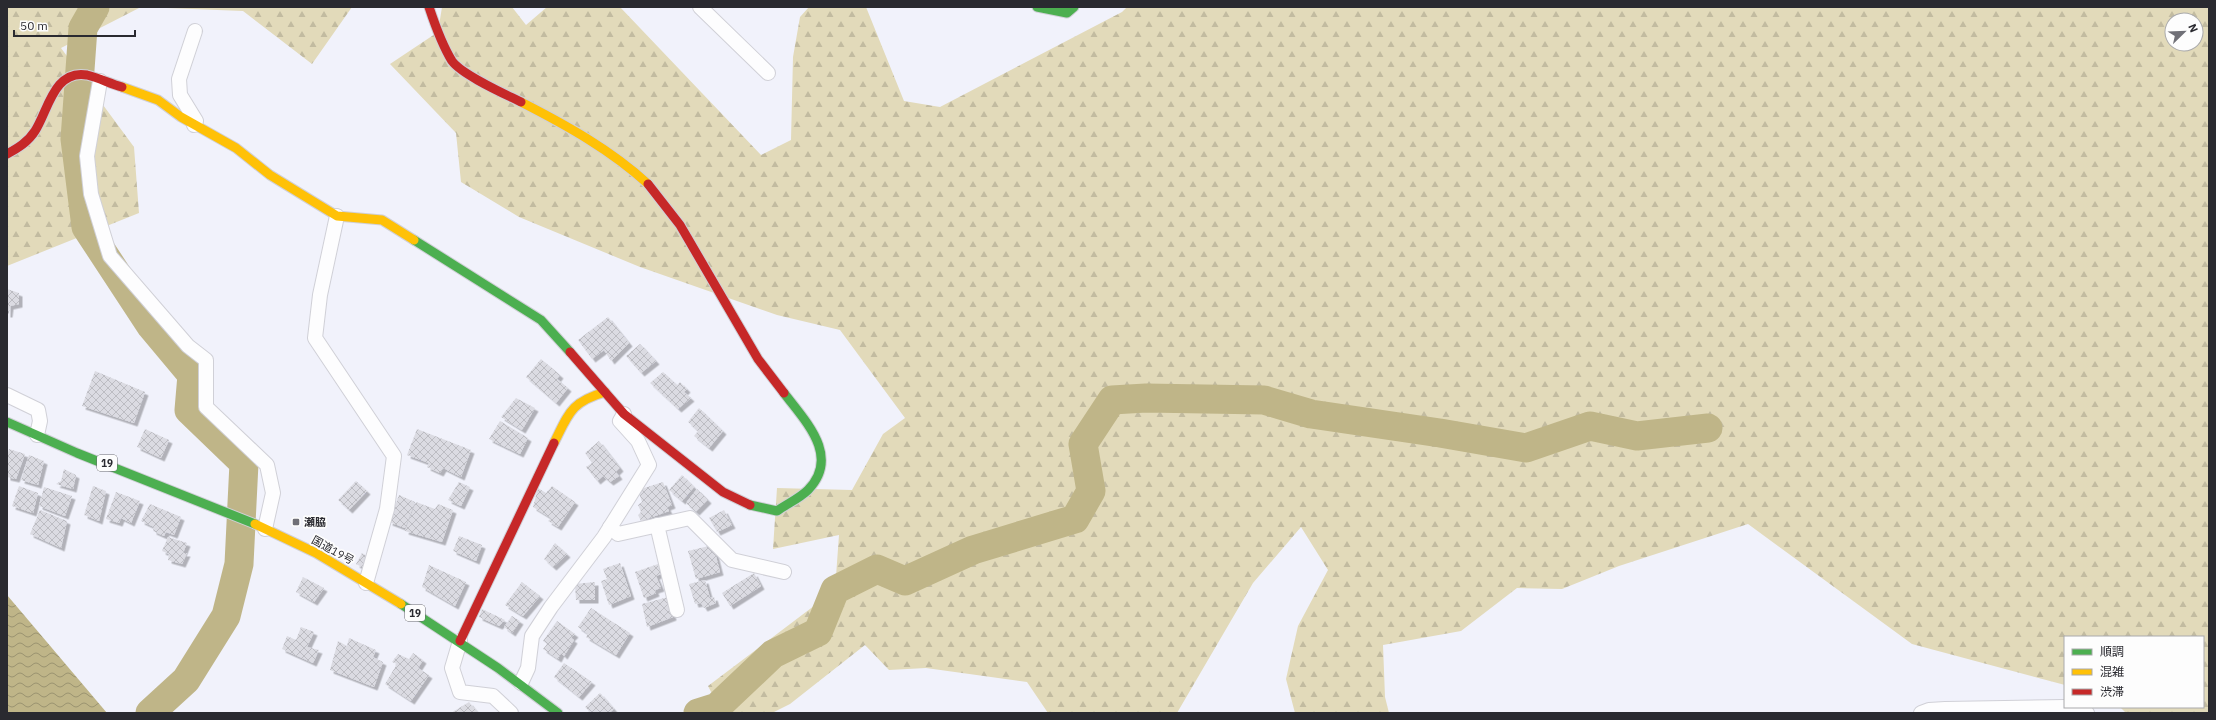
<svg xmlns="http://www.w3.org/2000/svg" width="2216" height="720" font-family="'IBM Plex Sans','Noto Sans JP',sans-serif">
	<style>
		.forest { fill: url(#forest-firs); fill-rule: evenodd }
		.water { fill: url(#water-waves) }
		.lines { fill: none; stroke-linecap: round; stroke-linejoin: round }
		.river { stroke: #bfb588; stroke-width: 29 }
		.building { fill: url(#building-cross-hatch); filter: url(#shadow) }
		.street-casing { stroke: #d0d0d7; stroke-width: 16 }
		.fast-casing { stroke: #d0d0d7; stroke-width: 11 }
		.slow-casing { stroke: #d0d0d7; stroke-width: 11 }
		.jam-casing { stroke: #d0d0d7; stroke-width: 11 }
		.street { stroke: #fdfdfe; stroke-width: 14 }
		.fast { stroke: #4caf50; stroke-width: 9 }
		.slow { stroke: #ffc107; stroke-width: 9 }
		.jam { stroke: #c62828; stroke-width: 9 }
		.poi-dot { fill: #707077; stroke: #fdfdfd; stroke-width: 1.5 }
		.labels { text-anchor: middle; stroke-width: 3.5; stroke-linejoin: round; paint-order: stroke }
		.shield { fill: #fdfdfd; stroke: #69696e; stroke-width: 1 }
		.shield-label { font-size: 10px; font-weight: bold; fill: #2a2a30 }
		.poi-label { font-size: 11px; font-weight: bold; fill: #2a2a30; stroke: #fdfdfd; text-anchor: start }
		.street-label { font-size: 11px; fill: #2a2a30; stroke: #fdfdfd }
	</style>
	<defs>
		<pattern id="forest-firs" width="22" height="20" patternUnits="userSpaceOnUse"><rect width="22" height="20" fill="#e2daba"/><path d="M5 1l3.5 6h-7zM16 11l3.5 6h-7z" fill="#c2bba0"/></pattern>
		<pattern id="water-waves" width="16" height="10" patternUnits="userSpaceOnUse"><rect width="16" height="10" fill="#bfb588"/><path d="M0 5q4-4 8 0t8 0" fill="none" stroke="#9b9370"/></pattern>
		<pattern id="building-cross-hatch" width="8" height="8" patternUnits="userSpaceOnUse"><rect width="8" height="8" fill="#dbdbe2"/><path d="M0 0l8 8M0 8l8-8" fill="none" stroke="#bcbcc2"/></pattern>
		<filter id="shadow"><feDropShadow dx="3.5" dy="3.5" stdDeviation="0" flood-color="#0004"/></filter>
	</defs>
	<rect width="100%" height="100%" fill="#f1f2fb"/>
	<g class="forest">
		<polygon points="7,7 352,7 312,64 243,11 141,7 61,48 134,147 139,213 7,266"/>
		<path d="M442,7h70l14,18 21,-18h73l141,148 30,-15 2,-83 7,-40 9,-10h57l38,94 36,6 182,-95 5,-5h1082v706h-83l-6,-6h83v-70h-138v48l-153,-41 -164,-120 -129,42 -57,23 -45,-1 -56,43 -78,14 2,52 4,16h-94l-9,-34 12,-53 30,-56 -27,-43 -48,56 -76,130h-129l-21,-31 -101,-14 -37,2 -24,-25 -75,59 -18,9h-50l-14,-27 127,-96 4,-55 -66,14 4,-61 75,2 31,-56 22,-16 -65,-88 -63,-15 -137,-48 -121,-50 -58,-35 -5,-49 -66,-69 48,-32zM2172,20h24v24h-24z"/>
	</g>
	<polygon class="water" points="7,595 107,713 7,713"/>
	<g class="lines">
		<g class="river">
			<polyline points="95,7 83,28 75,139 86,227 151,326 192,375 189,410 244,463 239,564 226,616 186,680 150,713"/>
			<polyline points="698,713 717,707 773,654 818,632 835,590 877,569 905,581 973,550 1075,519 1091,491 1083,444 1112,400 1146,398 1264,400 1311,414 1440,433 1526,448 1590,426 1637,436 1708,428"/>
		</g>
	</g>
	<g class="building">
		<polygon points="7,289 19,293 19,304 10,306 9,314 7,314"/>
		<polygon points="608,317 629,343 611,361 604,350 592,359 578,340"/>
		<polygon points="640,344 656,361 641,373 626,356"/>
		<polygon points="541,359 560,375 557,379 568,388 556,403 526,377"/>
		<polygon points="95,371 145,392 134,423 82,406"/>
		<polygon points="663,372 677,385 680,382 687,389 684,392 691,398 678,409 650,383"/>
		<polygon points="516,398 535,408 522,430 501,417"/>
		<polygon points="699,408 723,431 709,448 694,436 698,431 688,422"/>
		<polygon points="500,421 528,438 520,454 489,439"/>
		<polygon points="145,429 169,440 161,458 137,447"/>
		<polygon points="417,429 471,450 461,477 443,468 440,473 427,467 429,463 407,455"/>
		<polygon points="599,441 620,468 616,472 619,476 610,482 603,476 597,481 586,467 592,463 585,453"/>
		<polygon points="9,449 25,454 16,479 7,477 7,456"/>
		<polygon points="29,455 44,461 38,485 21,480"/>
		<polygon points="64,469 76,475 73,489 56,484 61,481"/>
		<polygon points="682,475 694,487 682,501 669,490"/>
		<polygon points="356,481 367,491 349,510 338,500"/>
		<polygon points="459,482 470,487 461,506 448,500"/>
		<polygon points="663,482 672,505 667,507 669,511 641,521 638,515 641,512 638,505 642,502 638,490"/>
		<polygon points="19,486 38,493 33,513 12,506"/>
		<polygon points="93,486 106,491 99,521 84,515"/>
		<polygon points="552,486 575,502 558,527 548,521 551,518 533,507 538,488 546,493"/>
		<polygon points="44,487 72,496 65,516 39,506"/>
		<polygon points="697,489 708,500 696,512 686,503"/>
		<polygon points="116,492 140,501 131,523 121,518 119,523 106,519"/>
		<polygon points="399,495 415,502 405,528 389,522"/>
		<polygon points="416,502 435,509 438,504 453,510 442,542 405,531"/>
		<polygon points="150,504 181,517 174,535 166,532 164,536 153,531 154,527 141,521"/>
		<polygon points="40,510 67,521 61,548 30,534"/>
		<polygon points="724,510 732,525 717,532 709,518"/>
		<polygon points="459,536 482,545 476,561 453,551"/>
		<polygon points="168,537 187,543 183,553 187,553 182,564 168,560 169,554 162,551"/>
		<polygon points="555,543 567,554 553,567 544,559"/>
		<polygon points="713,545 720,572 696,579 688,551"/>
		<polygon points="362,553 370,558 364,568 356,564"/>
		<polygon points="620,563 631,596 609,605 601,581 607,579 603,569"/>
		<polygon points="658,564 661,574 656,576 661,588 655,590 656,593 644,598 635,572"/>
		<polygon points="429,565 466,582 455,606 422,587"/>
		<polygon points="754,573 761,586 730,606 722,593"/>
		<polygon points="303,577 324,588 314,602 296,592"/>
		<polygon points="705,580 710,598 714,597 716,603 704,608 701,603 695,604 689,584"/>
		<polygon points="522,582 540,596 523,616 505,605"/>
		<polygon points="595,582 595,600 576,600 575,584"/>
		<polygon points="668,597 673,617 647,627 642,604"/>
		<polygon points="591,608 630,633 616,655 586,637 588,634 578,627"/>
		<polygon points="482,609 505,620 499,626 479,617"/>
		<polygon points="512,616 520,621 512,633 504,627"/>
		<polygon points="557,621 575,634 571,638 574,640 564,656 561,653 558,659 543,649 547,644 543,641"/>
		<polygon points="301,627 314,632 307,647 319,650 313,663 282,649 287,636 296,640"/>
		<polygon points="349,638 376,650 373,657 383,662 374,687 330,670 338,641 347,646"/>
		<polygon points="413,653 423,660 418,668 429,675 411,701 385,684 397,664 392,662 398,654 409,659"/>
		<polygon points="564,663 592,682 579,697 554,677"/>
		<polygon points="600,693 614,709 609,713 591,713 585,707"/>
		<polygon points="469,702 478,713 451,713"/>
	</g>
	<g class="lines">
		<g class="street-casing">
			<g id="street">
				<polyline points="700,7 768,73"/>
				<polyline points="100,81 87,156 91,194 110,256 188,346 206,360 206,407 267,465 273,493 265,529"/>
				<polyline points="194,125 196,121 180,95 179,79 195,31"/>
				<polyline points="337,216 320,295 315,338 394,456 387,509 366,583"/>
				<polyline points="7,395 38,410 40,421 37,435"/>
				<polyline points="657,525 677,610"/>
				<polyline points="610,527 618,534 690,518 732,560 784,572"/>
				<polyline points="460,641 452,668 460,692 493,696 511,713"/>
				<polyline points="521,683 528,668 532,636 551,607 604,537 649,465 638,441 620,421 624,414"/>
				<polyline points="2073,707 2087,713"/>
				<polyline points="1921,713 1929,710 1945,709 2065,707"/>
			</g>
		</g>
		<g class="fast-casing">
			<g id="fast">
				<polyline points="1037,7 1067,13 1074,7"/>
				<polyline points="414,240 541,320 570,352"/>
				<polyline points="7,422 77,453 255,524"/>
				<path d="M750,505l27,6c10,-7 23,-13 31,-21 33,-34 -3,-69 -24,-97"/>
				<polyline points="401,604 498,668 558,713"/>
			</g>
		</g>
		<g class="slow-casing">
			<g id="slow">
				<polyline points="122,87 158,100 181,117 236,148 270,175 337,216 382,220 414,240"/>
				<path d="M521,102c45,23 90,48 127,82"/>
				<path d="M554,443c15,-30 17,-41 51,-51"/>
				<polyline points="255,524 316,553 401,604"/>
			</g>
		</g>
		<g class="jam-casing">
			<g id="jam">
				<path d="M429,7c6,18 13,38 23,54 10,14 53,33 69,41"/>
				<path d="M7,154c11,-6 21,-12 28,-23 13,-20 19,-62 52,-56 12,3 24,9 35,12"/>
				<polyline points="648,184 680,225 758,359 784,393"/>
				<polyline points="570,352 624,414 723,492 750,505"/>
				<polyline points="460,641 554,443"/>
			</g>
		</g>
		<use href="#street" class="street"/>
		<use href="#fast" class="fast"/>
		<use href="#slow" class="slow"/>
		<use href="#jam" class="jam"/>
	</g>
	<rect class="poi-dot" x="292" y="518" width="8" height="8" rx="2"/>
	<g class="labels">
		<g class="shield">
			<rect x="97" y="455" width="20" height="16" rx="3"/>
			<rect x="405" y="605" width="20" height="16" rx="3"/>
		</g>
		<g class="shield-label">
			<text x="107" y="467">19</text>
			<text x="415" y="617">19</text>
		</g>
		<g class="poi-label">
			<text x="304" y="526">瀬脇</text>
		</g>
		<g class="street-label">
			<text transform="translate(333 550) rotate(29)" y="4">国道19号</text>
		</g>
	</g>
	<rect width="2216" height="720" fill="none" stroke="#2a2a30" stroke-width="16"/>
	<rect x="2064" y="636" width="140" height="72" fill="#fdfdfd" stroke="#a9a9ab"/>
	<rect x="2072" y="649" width="20" height="6" fill="#4caf50" stroke="#a9a9ab"/>
	<text x="2100" y="656" font-size="12" fill="#2a2a30">順調</text>
	<rect x="2072" y="669" width="20" height="6" fill="#ffc107" stroke="#a9a9ab"/>
	<text x="2100" y="676" font-size="12" fill="#2a2a30">混雑</text>
	<rect x="2072" y="689" width="20" height="6" fill="#c62828" stroke="#a9a9ab"/>
	<text x="2100" y="696" font-size="12" fill="#2a2a30">渋滞</text>
	<g transform="translate(2184 32) rotate(67)"><circle r="19" fill="#fdfdfd" stroke="#a9a9ab"/>
	<path d="M0-3L7 15L0 10L-7 15Z" fill="#707077"/>
	<text y="-6" font-size="11" font-weight="bold" text-anchor="middle" fill="#2a2a30">N</text>
	</g>
	<path d="M14 30v6h121v-6" fill="none" stroke="#2a2a30" stroke-width="2"/>
	<text x="20" y="30" font-size="12" fill="#2a2a30" stroke="#fdfdfd" stroke-width="3" paint-order="stroke">50 m</text>
</svg>
